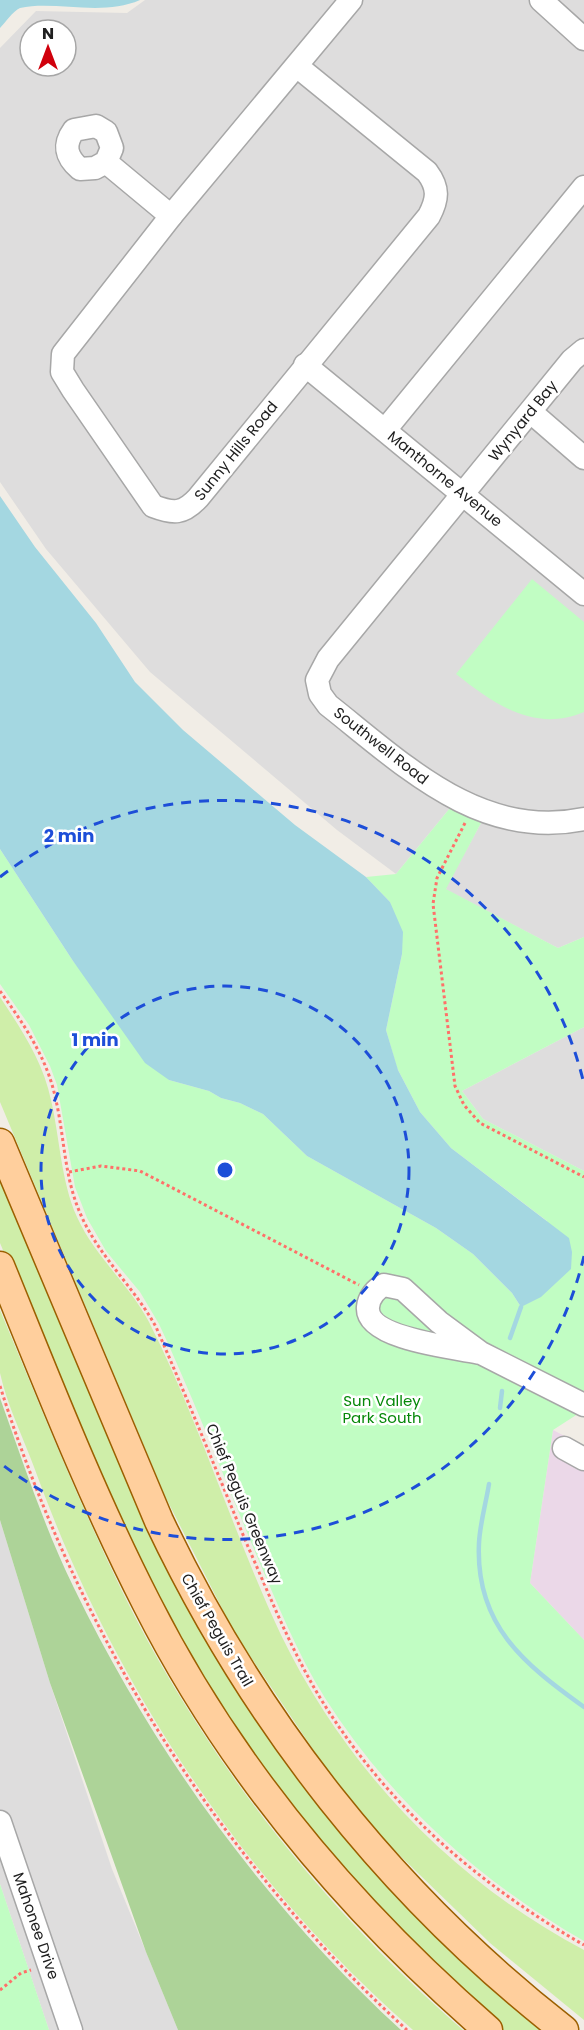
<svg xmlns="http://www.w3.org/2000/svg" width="584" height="2030" font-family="Poppins,sans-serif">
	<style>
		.residential { fill: #dedddd; fill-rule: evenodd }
		.industrial { fill: #ebd8e8 }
		.grass { fill: #cfeea9 }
		.forest { fill: #add398 }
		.park { fill: #c1fdc3 }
		.water { fill: #a4d7e1 }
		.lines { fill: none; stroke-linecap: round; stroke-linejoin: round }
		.stream { stroke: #a4d7e1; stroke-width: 4.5 }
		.minor-casing { stroke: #a7a7a7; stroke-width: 25 }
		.major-casing { stroke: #9c6000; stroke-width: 31 }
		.path { stroke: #ff7069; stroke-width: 3; stroke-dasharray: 3 3; stroke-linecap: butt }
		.minor { stroke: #fff; stroke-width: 22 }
		.major { stroke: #ffcf9d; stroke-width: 28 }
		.ring { fill: none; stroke: #1d4ed8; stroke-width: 3; stroke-dasharray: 10 8 }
		.labels { text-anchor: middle; stroke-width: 5; stroke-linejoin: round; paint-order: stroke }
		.street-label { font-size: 15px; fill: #202020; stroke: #fff }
		.park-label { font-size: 15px; fill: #058808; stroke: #fff }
		.centre { fill: #1d4ed8; stroke: #fff; stroke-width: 3 }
		.ring-label { font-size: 18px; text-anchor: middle; font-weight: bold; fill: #1d4ed8; stroke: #fff; stroke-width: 5; stroke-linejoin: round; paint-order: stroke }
	</style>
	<rect width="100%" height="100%" fill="#f1ede6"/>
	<g class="residential">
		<path d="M145,0h439v937l-26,11 -113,-59 36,-66 -31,-15 -54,66 -59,-44 -187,-158 -104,-123 -46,-67v-434l36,-37 91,2zM30,30h36v36h-36z"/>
		<polygon points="584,1027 584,1171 483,1119 462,1091"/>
		<polygon points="0,1520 50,1683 112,1869 178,2030 49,2030 0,1884"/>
	</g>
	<polygon class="industrial" points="553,1430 584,1446 584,1640 530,1583"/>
	<g class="grass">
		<path d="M0,997c21,32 43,64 51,103 9,39 10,81 26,117 18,40 52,67 72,105 51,101 84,211 132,313 65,134 172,246 303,315v70l-94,-77 -103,-100 -60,-73 -93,-138 -69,-136 -165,-394z"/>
		<polygon points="0,1165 220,1656 549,2030 502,2030 483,2014 320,1848 185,1654 89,1457 0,1243"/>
		<path d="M0,1310c39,93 77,188 121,279 80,165 203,321 342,441h-50c-170,-148 -303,-351 -379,-563 -11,-30 -27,-62 -34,-94 0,-19 0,-43 0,-63z"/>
	</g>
	<path class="forest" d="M0,1398c23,64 44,129 74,190 81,167 191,317 327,442h-223l-32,-78 -96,-269 -50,-163z"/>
	<g class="park">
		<path d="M532,579l52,43v90c-50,21 -90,-8 -128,-38z"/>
		<path d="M450,808l31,15 -35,66 112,59 26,-11v90l-122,64 21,28 101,52v239l-31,20 -23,153 54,57v301c-105,-60 -194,-141 -259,-243 -28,-45 -48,-95 -69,-144 -32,-76 -62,-155 -97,-230l-19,-32 -34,-41 -19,-33 -12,-31 -18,-102 -7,-19 -21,-41 -29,-41v-135l73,112 96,119 40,11 12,7 19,5 23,11 44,42 129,72 37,26 39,39 9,14 26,-86 -96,-73 -31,-36 -23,-44 -11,-38 16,-76 -12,-52 -24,-25 30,-3z"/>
		<polygon points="0,1884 49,2030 0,2030"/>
	</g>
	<g class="water">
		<path d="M0,0h140c-39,17 -85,0 -120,8 -7,3 -15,15 -20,20z"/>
		<polygon points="0,496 35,547 96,623 135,682 183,730 295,825 366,877 390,902 403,932 402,954 386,1030 398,1070 420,1112 451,1148 569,1238 572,1252 571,1269 541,1297 521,1307 512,1293 473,1254 436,1228 307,1156 263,1114 240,1103 221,1098 209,1091 169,1080 145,1063 73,961 0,849"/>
	</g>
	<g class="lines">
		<g class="stream">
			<polyline points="510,1338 521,1307"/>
			<polyline points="500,1408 502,1391"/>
			<path d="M489,1484c-3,19 -9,39 -10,59 -4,82 45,121 105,164"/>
		</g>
		<g class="minor-casing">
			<g id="minor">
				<polyline points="541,0 584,39"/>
				<path d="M298,67l129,105c12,16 11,27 2,44l-231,282c-15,16 -24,16 -45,8l-80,-116 -11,-18 1,-18 108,-138 180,-216"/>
				<path d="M106,162l6,-14 -6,-16 -10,-6 -22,4c-11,15 -8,27 6,39l15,-1 11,-6 65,54"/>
				<path d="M584,350l-12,10 -244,299 -11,21 3,14 8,11c75,59 152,136 256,114"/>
				<polyline points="305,365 584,594"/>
				<polyline points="532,413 584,458"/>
				<polyline points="385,430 584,187"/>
				<path d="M481,1353c-24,-5 -116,-14 -113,-46 1,-10 8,-18 16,-22l19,4 36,33 42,31 103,52"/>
				<polyline points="564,1448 584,1459"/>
				<polyline points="0,1822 71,2030"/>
			</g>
		</g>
		<g class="major-casing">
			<g id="major">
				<path d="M0,1143l159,378c95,200 231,373 405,509"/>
				<path d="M0,1266c46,113 91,229 147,338 83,164 203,306 341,426"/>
			</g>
		</g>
		<g class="path">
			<polyline points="465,823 437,878 433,904 455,1086 464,1105 480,1123 584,1177"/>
			<path d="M0,991c23,32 46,65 55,105 9,37 9,77 23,112 17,45 55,77 78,119 32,73 62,148 93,222 22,50 42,100 70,147 65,107 158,188 265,249"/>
			<polyline points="69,1172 101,1166 140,1171 359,1285"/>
			<path d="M0,1386c78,247 215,469 407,644"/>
			<polyline points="0,1990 21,1973 31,1970"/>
		</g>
		<use href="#minor" class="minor"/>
		<use href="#major" class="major"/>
	</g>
	<g class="ring">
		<circle cx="225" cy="1170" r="184"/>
		<path d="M584 1256A369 369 0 0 1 0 1463M0 877A369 369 0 0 1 584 1084"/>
	</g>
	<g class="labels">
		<g class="street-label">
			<text transform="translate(523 421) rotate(-51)" y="5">Wynyard Bay</text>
			<text transform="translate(236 451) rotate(-51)" y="5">Sunny Hills Road</text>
			<text transform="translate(445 479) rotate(39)" y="5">Manthorne Avenue</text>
			<text transform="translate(381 746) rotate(38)" y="5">Southwell Road</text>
			<text transform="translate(244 1504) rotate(67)" y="5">Chief Peguis Greenway</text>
			<text transform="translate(217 1630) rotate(60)" y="5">Chief Peguis Trail</text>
			<text transform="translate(36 1926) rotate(71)" y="5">Mahonee Drive</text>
		</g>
		<g class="park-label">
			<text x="382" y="1406">Sun Valley<tspan x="382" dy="17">Park South</tspan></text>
		</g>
	</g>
	<circle cx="225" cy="1170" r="9" class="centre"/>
	<g class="ring-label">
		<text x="69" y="842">2 min</text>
		<text x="95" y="1046">1 min</text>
	</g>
	<g transform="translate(48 48)"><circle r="28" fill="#ffffff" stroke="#a6a6a6" stroke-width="1.5"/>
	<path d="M0-4.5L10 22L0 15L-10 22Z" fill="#d0000c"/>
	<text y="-9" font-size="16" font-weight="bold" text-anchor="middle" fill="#202020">N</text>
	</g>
</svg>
